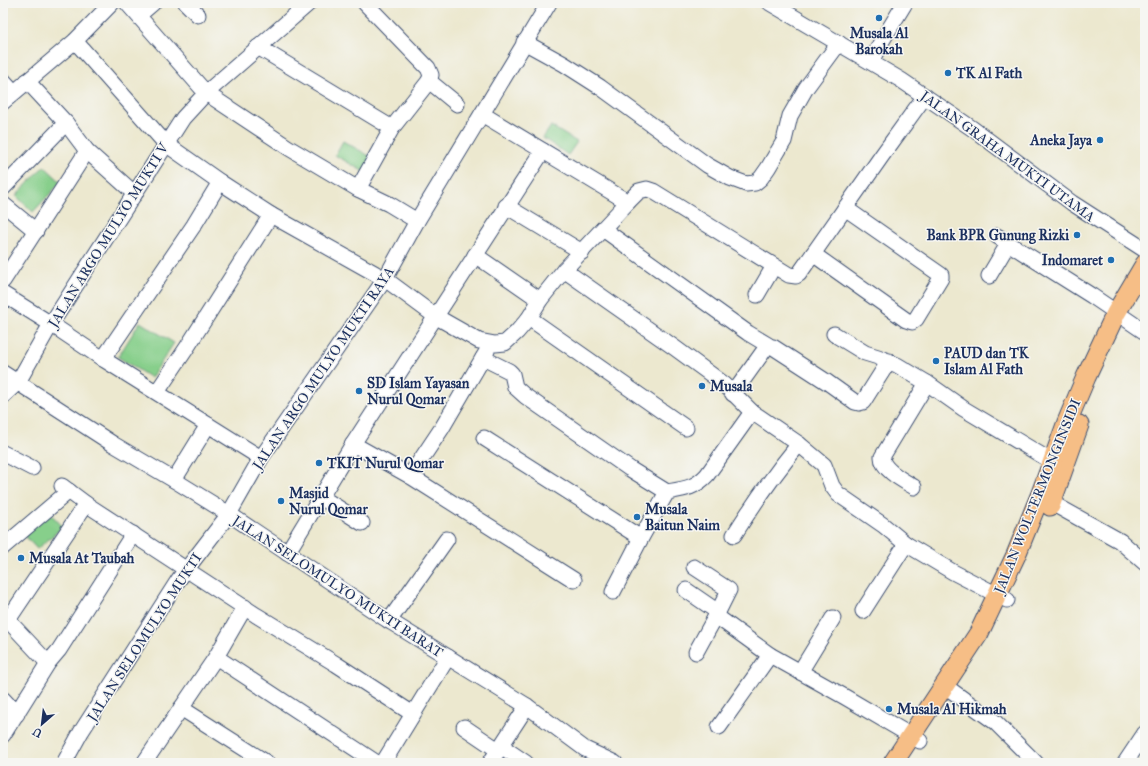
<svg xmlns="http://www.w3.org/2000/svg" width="1148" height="766" font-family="'IM FELL Great Primer',serif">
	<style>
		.pitch { fill: #87cf8b; stroke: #517f74 }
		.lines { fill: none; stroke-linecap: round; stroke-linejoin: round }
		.minor-casing { stroke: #3a4b6f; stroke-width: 17 }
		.major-casing { stroke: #3a4b6f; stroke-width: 21 }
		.minor { stroke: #fff; stroke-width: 15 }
		.major { stroke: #f6be86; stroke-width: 19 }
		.poi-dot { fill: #1f6fb2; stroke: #f6f6f2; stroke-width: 1.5 }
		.labels { text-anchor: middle; stroke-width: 3; stroke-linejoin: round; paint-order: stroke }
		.poi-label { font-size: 14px; font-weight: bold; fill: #1b2f5e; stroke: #f6f6f2; text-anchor: start }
		.street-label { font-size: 14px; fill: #1b2f5e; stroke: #f6f6f2 }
	</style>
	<rect width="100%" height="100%" fill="#f6f6f2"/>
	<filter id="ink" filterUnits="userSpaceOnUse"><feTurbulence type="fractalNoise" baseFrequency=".025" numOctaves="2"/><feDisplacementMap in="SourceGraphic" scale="8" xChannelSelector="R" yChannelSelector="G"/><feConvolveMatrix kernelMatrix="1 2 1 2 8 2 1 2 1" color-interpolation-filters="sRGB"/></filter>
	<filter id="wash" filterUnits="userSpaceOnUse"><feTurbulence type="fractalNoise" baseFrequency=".012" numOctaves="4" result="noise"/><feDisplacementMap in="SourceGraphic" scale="16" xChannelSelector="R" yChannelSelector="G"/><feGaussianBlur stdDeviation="0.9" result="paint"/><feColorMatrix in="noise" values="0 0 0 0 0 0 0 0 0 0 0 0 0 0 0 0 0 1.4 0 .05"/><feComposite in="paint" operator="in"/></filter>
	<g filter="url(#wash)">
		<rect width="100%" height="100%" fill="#ece8cf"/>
		<g class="pitch">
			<polygon points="551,126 577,142 568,155 543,138"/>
			<polygon points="343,141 375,159 366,173 335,155"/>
			<polygon points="44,166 61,182 33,212 16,196"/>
			<polygon points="140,322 174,343 151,378 118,357"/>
			<polygon points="49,512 63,527 37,549 24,535"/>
		</g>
	</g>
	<g filter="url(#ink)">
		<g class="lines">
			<g class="minor-casing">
				<g id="minor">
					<polyline points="127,3 206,93 289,148 358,189 389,204 417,221"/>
					<polyline points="186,3 198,15"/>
					<polyline points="770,3 901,80 973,129 1072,203 1145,250"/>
					<polyline points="139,15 153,3"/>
					<polyline points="75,41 166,144 220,182 271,215 385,279 435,316 479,341 495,344 505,343 517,332 529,318 540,300 564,270 628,202 639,191 647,189 653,191 789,275 796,276 799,274 881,157 925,96"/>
					<polyline points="524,42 564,64 600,87 707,165 730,178 746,184 755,183 761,178 768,168 784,141 790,116 806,88 839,43"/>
					<polyline points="258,47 392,128"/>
					<polyline points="871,62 880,44 905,3"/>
					<polyline points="3,80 14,92"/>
					<polyline points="27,81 66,123 87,151 135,194"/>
					<polyline points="429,81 457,104"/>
					<polyline points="3,102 75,41 112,3"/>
					<polyline points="482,114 628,202"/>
					<polyline points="3,188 66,123"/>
					<polyline points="358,189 392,128 429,81 431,75 428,68 365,3"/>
					<polyline points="3,204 36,231"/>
					<polyline points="506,206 582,252"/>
					<polyline points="603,229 748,333 768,345 733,394"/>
					<polyline points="997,236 1092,296 1145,332"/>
					<polyline points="813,254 906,320 912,322 916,319 941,278 941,275 845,208"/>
					<polyline points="475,255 540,300"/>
					<polyline points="564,270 675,348 724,384 752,412 799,444 824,465 832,486 838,494 883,525 906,544 953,572 1007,600"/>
					<polyline points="989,276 1008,244"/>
					<polyline points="3,281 87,151"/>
					<polyline points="3,294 51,324 103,359 261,458"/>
					<polyline points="757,295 774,266"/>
					<polyline points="529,318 686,428"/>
					<polyline points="834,334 865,353 878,357 897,365 927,383 964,409 1061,467"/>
					<polyline points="773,347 827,382 855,402 859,403 863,402 889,361"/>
					<polyline points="483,358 509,371 512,374 515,387 525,396 630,469 667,492"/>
					<polyline points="103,359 194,225 220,182"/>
					<polyline points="3,373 113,444 174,480 229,514 383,617 527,706 585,749 615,763"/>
					<polyline points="157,392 186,349 271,215"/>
					<polyline points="3,396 18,382 51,324 183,118 206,93 309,3"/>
					<polyline points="484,438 641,538"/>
					<polyline points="353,444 410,476 574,580"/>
					<polyline points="3,453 32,468"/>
					<polyline points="410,476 442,428 487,351"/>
					<polyline points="174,480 208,425"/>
					<polyline points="62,486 86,504 256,615 336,664 413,714"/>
					<path d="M914,487c-10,-6 -32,-17 -32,-30l45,-74"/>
					<polyline points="321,497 362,523"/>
					<polyline points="1041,497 1120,541 1145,563"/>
					<path d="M734,535c20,-32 41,-62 65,-91"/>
					<polyline points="3,547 69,491"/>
					<polyline points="287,553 353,444 543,151"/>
					<polyline points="694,567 729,590 718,612 696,652"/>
					<polyline points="686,590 718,612"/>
					<path d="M613,592l28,-54 26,-46c18,-3 28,-4 40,-17l45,-63"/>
					<polyline points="863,611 906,544"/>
					<polyline points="3,615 48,663"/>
					<polyline points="716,616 770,655 845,697 920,741"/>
					<polyline points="8,620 86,504"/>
					<polyline points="389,621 447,539"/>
					<polyline points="216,657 377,763"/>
					<polyline points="800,672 833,618"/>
					<polyline points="945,686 995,722 1036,763"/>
					<polyline points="3,699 17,714"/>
					<polyline points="181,708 267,763"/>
					<polyline points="464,727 498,750"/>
					<polyline points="719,727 770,655"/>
					<polyline points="3,735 48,663 59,650 133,534"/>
					<polyline points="501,746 526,763"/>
					<polyline points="64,763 81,732 179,579 229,514 261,458 385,279 417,221 549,3"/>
					<polyline points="144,763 216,657 245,607"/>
					<polyline points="383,763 448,657"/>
					<polyline points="490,763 527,706"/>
					<polyline points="1125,763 1145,733"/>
				</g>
			</g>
			<g class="major-casing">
				<g id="major">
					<polyline points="1050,506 1079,425"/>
					<polyline points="893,763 979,633 1016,555 1040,496 1067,422 1086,377 1116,313 1145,264"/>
				</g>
			</g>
			<use href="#minor" class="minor"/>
			<use href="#major" class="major"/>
		</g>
	</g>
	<g class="poi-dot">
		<circle cx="879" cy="18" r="4"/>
		<circle cx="948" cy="73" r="4"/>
		<circle cx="1100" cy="140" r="4"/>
		<circle cx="1077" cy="235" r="4"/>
		<circle cx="1111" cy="260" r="4"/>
		<circle cx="936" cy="361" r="4"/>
		<circle cx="702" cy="386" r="4"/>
		<circle cx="359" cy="391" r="4"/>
		<circle cx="319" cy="463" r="4"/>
		<circle cx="281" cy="501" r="4"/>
		<circle cx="637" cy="517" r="4"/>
		<circle cx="21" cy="558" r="4"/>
		<circle cx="889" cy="709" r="4"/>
	</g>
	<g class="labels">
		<g class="poi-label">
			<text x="879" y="38" text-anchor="middle">Musala Al<tspan x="879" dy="16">Barokah</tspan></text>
			<text x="956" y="78">TK Al Fath</text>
			<text x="1092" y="145" text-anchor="end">Aneka Jaya</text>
			<text x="1069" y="240" text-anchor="end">Bank BPR Gunung Rizki</text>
			<text x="1103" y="265" text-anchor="end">Indomaret</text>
			<text x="944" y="358">PAUD dan TK<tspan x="944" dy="16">Islam Al Fath</tspan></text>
			<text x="367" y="388">SD Islam Yayasan<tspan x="367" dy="16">Nurul Qomar</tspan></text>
			<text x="710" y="391">Musala</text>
			<text x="327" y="468">TKIT Nurul Qomar</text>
			<text x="289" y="498">Masjid<tspan x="289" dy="16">Nurul Qomar</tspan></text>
			<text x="645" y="514">Musala<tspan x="645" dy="16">Baitun Naim</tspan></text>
			<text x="29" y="563">Musala At Taubah</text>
			<text x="897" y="714">Musala Al Hikmah</text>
		</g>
		<g class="street-label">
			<text transform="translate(1008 156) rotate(36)" y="5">JALAN GRAHA MUKTI UTAMA</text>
			<text transform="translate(108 235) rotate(-58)" y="5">JALAN ARGO MULYO MUKTI V</text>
			<text transform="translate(323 368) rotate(-56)" y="5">JALAN ARGO MULYO MUKTI RAYA</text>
			<text transform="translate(1037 496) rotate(-68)" y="5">JALAN WOLTERMONGINSIDI</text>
			<text transform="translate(338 586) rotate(33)" y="5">JALAN SELOMULYO MUKTI BARAT</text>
			<text transform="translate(144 637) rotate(-57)" y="5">JALAN SELOMULYO MUKTI</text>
		</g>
	</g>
	<rect width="1148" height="766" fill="none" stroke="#f6f6f2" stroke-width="16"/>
	<g transform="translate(42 724) rotate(208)" stroke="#f6f6f2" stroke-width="3" paint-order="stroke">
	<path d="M0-3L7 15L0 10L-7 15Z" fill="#1b2f5e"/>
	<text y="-6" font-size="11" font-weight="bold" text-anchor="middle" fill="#1b2f5e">U</text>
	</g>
</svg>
